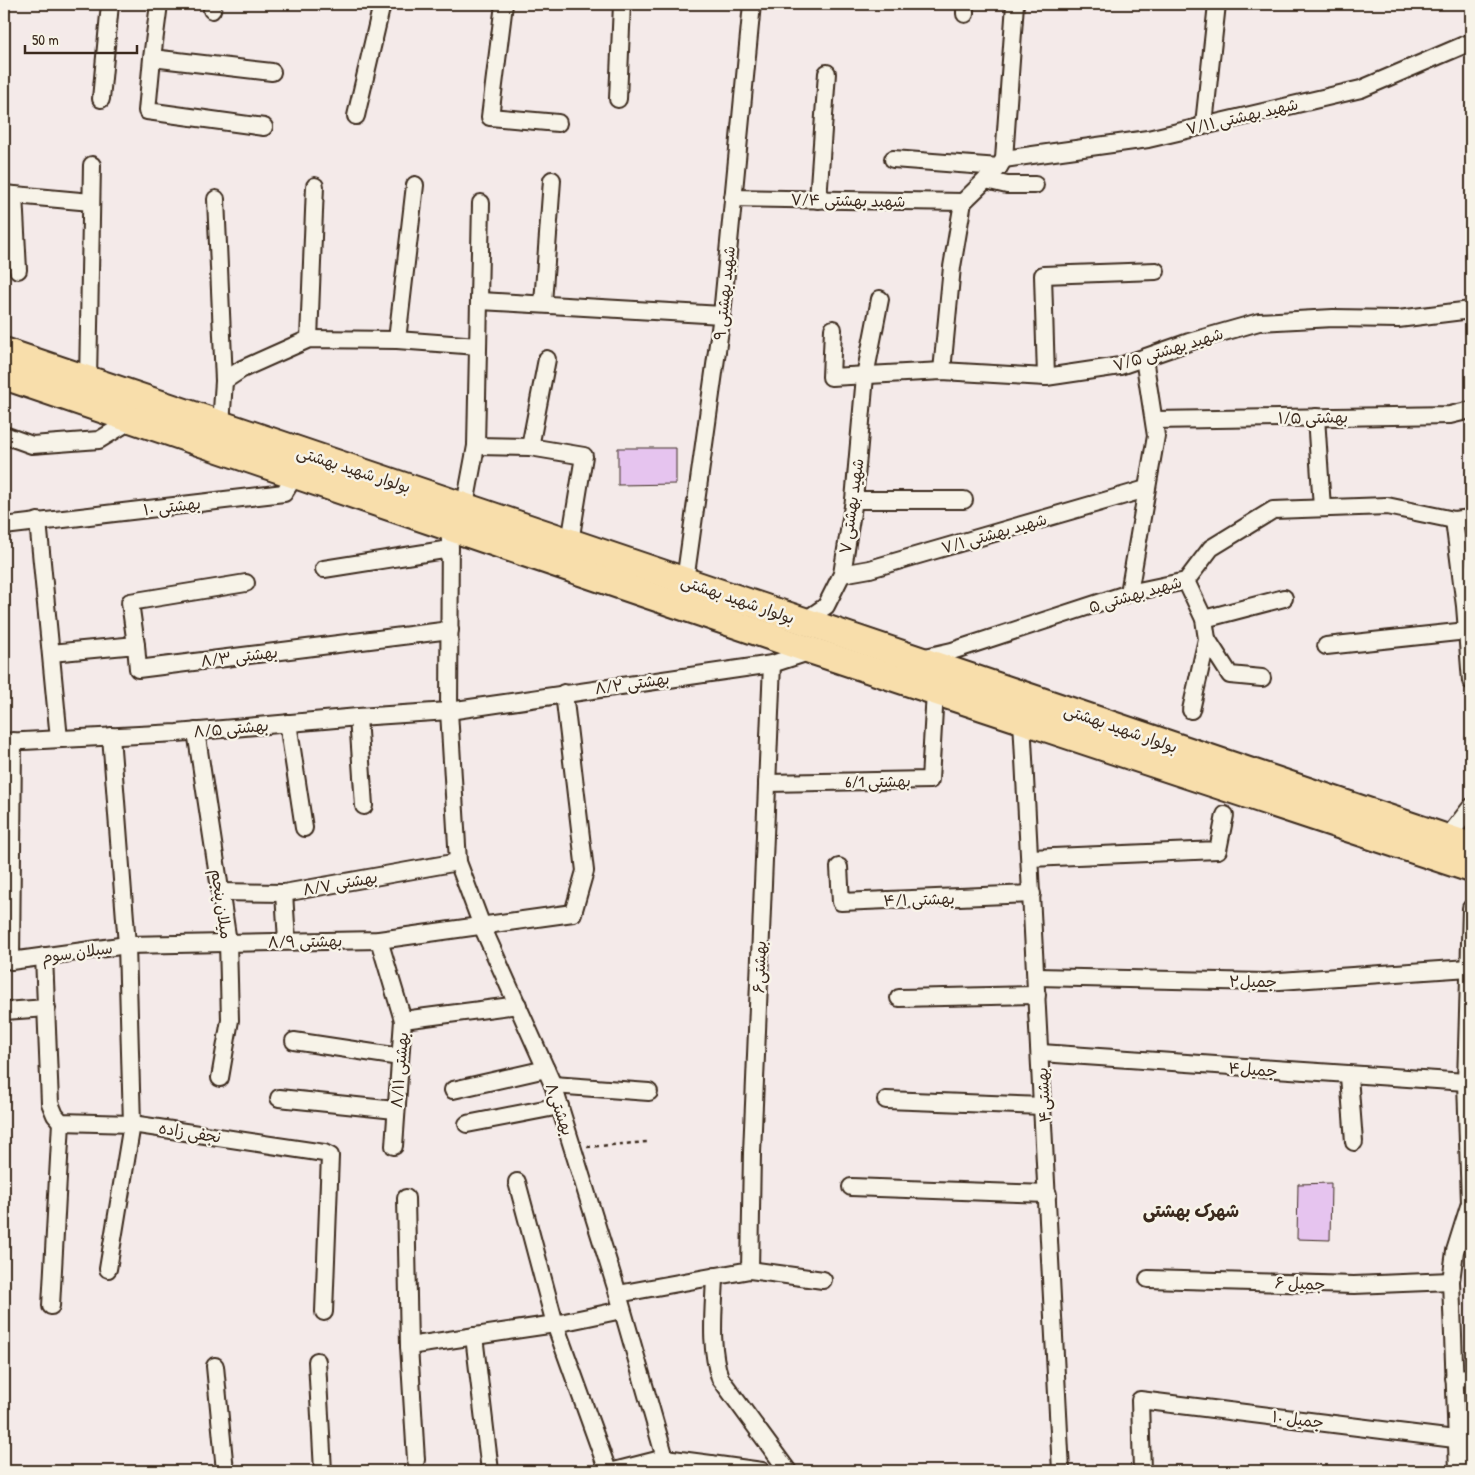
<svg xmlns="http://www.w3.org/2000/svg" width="1475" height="1475" font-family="'Patrick Hand','Playpen Sans Arabic',sans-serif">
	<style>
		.building { fill: #e6c4ef; stroke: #3b2a1e }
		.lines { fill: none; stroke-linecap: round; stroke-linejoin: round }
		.street-casing { stroke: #3b2a1e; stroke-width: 20 }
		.primary-casing { stroke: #3b2a1e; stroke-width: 30 }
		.path { stroke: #3b2a1e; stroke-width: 2.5; stroke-dasharray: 4 4; stroke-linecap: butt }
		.street { stroke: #f7f3e8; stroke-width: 16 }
		.primary { stroke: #f8deab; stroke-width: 26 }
		.labels { text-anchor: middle; stroke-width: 5; stroke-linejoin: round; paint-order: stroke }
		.street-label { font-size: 16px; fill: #3b2a1e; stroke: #f7f3e8 }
		.neighbourhood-label { font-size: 18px; font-weight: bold; fill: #3b2a1e; stroke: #f7f3e8 }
	</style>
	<rect width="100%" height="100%" fill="#f4eae9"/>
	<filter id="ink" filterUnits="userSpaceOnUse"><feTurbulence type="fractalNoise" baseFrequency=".02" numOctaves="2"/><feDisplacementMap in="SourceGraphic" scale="10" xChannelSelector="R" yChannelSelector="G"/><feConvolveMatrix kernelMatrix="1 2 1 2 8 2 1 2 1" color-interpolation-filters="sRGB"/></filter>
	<g filter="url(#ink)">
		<g class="building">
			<polygon points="618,448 676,448 676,484 618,485"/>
			<polygon points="1331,1183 1330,1240 1297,1239 1298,1184"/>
		</g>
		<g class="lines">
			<g class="street-casing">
				<g id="street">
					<polyline points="159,4 152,58 272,72"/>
					<polyline points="504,4 490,117 558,123"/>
					<polyline points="212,10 213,4"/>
					<polyline points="965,14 965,4"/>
					<polyline points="152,58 147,111 264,127"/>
					<polyline points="101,99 110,4"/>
					<polyline points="618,99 622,4"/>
					<polyline points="356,116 382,4"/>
					<polyline points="1204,124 1217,4"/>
					<polyline points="893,159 999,167"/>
					<polyline points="1004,159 1148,139 1361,89 1471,42"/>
					<polyline points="986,180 1007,185 1035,185"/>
					<polyline points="4,194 91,202"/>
					<polyline points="14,195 18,270"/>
					<polyline points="733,198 963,202"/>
					<polyline points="216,199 224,381"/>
					<polyline points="818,200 827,73"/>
					<polyline points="480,301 722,315"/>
					<polyline points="543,303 552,180"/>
					<polyline points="833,329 831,377 942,371 1046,377 1120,366 1189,342 1259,322 1333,318 1398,319 1471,310"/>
					<polyline points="309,339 315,186"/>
					<polyline points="397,340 415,185"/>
					<polyline points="942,371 952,267 963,202 999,167 1004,159 1015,4"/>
					<polyline points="1046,377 1043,275 1156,271"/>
					<polyline points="88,380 92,165"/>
					<polyline points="1316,417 1322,508"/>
					<polyline points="1154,420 1450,415 1471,410"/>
					<polyline points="221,425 224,381 242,369 309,339 397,340 478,346"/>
					<polyline points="4,435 32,445 99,440 132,420"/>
					<polyline points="476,446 530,447 584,456 570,542"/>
					<polyline points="530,447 547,359"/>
					<polyline points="854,500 964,500"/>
					<polyline points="465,505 476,446 481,203"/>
					<polyline points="1471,518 1454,520 1465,606 1471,681"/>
					<polyline points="38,521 59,739"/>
					<polyline points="4,526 284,493 295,475"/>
					<polyline points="450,527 449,711 458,862 482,926 553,1085 618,1294 665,1458 711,1464 713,1471"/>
					<polyline points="324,569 450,549"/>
					<polyline points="842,574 870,569 1146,489"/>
					<polyline points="685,581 722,315 752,4"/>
					<polyline points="1186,581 1204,619 1207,639 1191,710"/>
					<polyline points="1129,593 1156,436 1144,358"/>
					<polyline points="1204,619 1284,598"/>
					<polyline points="804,621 826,606 842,574 854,500 865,376 880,299"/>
					<polyline points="1207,639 1230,675 1262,678"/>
					<polyline points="136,645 130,602 246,583"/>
					<polyline points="1326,646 1467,631"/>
					<polyline points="51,653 136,645 138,669 450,630"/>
					<polyline points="921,658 952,651 1129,593 1186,581 1211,548 1273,510 1387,506 1454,520"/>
					<polyline points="358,717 364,806"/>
					<polyline points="1022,720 1061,1471"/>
					<polyline points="288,723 304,828"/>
					<polyline points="196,731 228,942 230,1020 220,1078"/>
					<polyline points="13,741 11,961 127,945 379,940 573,913 585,871 564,693"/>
					<polyline points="4,742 177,733 358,717 449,711 772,664 812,651"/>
					<polyline points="767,783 930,780 935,691"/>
					<polyline points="1447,838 1471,807"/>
					<polyline points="1030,858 1218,850 1225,815"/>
					<polyline points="839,867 841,902 1032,894"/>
					<polyline points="221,892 284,893 458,862"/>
					<polyline points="284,893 287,941"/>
					<polyline points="379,940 403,1020"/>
					<polyline points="44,956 50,1103 55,1115 61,1122 132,1124 324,1153 330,1156 324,1312"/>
					<polyline points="1036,977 1265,982 1469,968"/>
					<polyline points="899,998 1037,995"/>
					<polyline points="4,1011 47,1008"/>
					<polyline points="294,1041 400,1057"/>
					<polyline points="1041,1053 1466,1082"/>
					<polyline points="1349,1076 1354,1142"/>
					<polyline points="553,1085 649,1092"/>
					<polyline points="453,1090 546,1069"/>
					<polyline points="279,1098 395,1110"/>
					<polyline points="886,1100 1043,1106"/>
					<polyline points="467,1124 560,1106"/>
					<polyline points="394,1146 403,1020 518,1005"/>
					<polyline points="517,1182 555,1324 608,1471"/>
					<polyline points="851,1187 1048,1194"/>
					<polyline points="406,1198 409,1346 416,1460"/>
					<polyline points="108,1269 132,1124 127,945 111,736"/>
					<polyline points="750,1270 752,1153 772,664"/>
					<path d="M715,1276c-1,34 -6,69 5,102l68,93"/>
					<polyline points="1148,1279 1354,1285 1451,1281"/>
					<polyline points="618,1294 750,1270 823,1280"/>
					<polyline points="51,1306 61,1122"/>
					<polyline points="474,1336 490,1471"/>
					<polyline points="409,1346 555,1324 622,1310"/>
					<polyline points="317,1361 323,1471"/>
					<polyline points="215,1366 225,1471"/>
					<polyline points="1454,1378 1471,1377"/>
					<polyline points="711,1464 762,1471"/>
					<polyline points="614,1471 665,1458"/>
					<polyline points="1142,1471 1140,1400 1471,1441"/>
					<polyline points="1458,1471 1451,1281 1455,1251 1470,1203 1466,1082 1471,908"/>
				</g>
			</g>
			<g class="primary-casing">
				<g id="primary">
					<polyline points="4,351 1471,846"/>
					<polyline points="4,376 813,651 1471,869"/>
				</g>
			</g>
			<polyline class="path" points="587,1147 647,1142"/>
			<use href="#street" class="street"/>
			<use href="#primary" class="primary"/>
		</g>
	</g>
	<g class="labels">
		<g class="street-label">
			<text transform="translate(1242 116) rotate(-13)" y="6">شهید بهشتی ۷/۱۱</text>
			<text transform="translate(848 200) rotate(1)" y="6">شهید بهشتی ۷/۴</text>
			<text transform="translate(724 293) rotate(-84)" y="6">شهید بهشتی ۹</text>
			<text transform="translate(1168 349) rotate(-17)" y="6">شهید بهشتی ۷/۵</text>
			<text transform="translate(1313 417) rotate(-1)" y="6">بهشتی ۱/۵</text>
			<text transform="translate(354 469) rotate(18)" y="6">بولوار شهید بهشتی</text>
			<text transform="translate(172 506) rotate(-7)" y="6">بهشتی ۱۰</text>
			<text transform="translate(851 506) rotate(-82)" y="6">شهید بهشتی ۷</text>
			<text transform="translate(994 533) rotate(-16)" y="6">شهید بهشتی ۷/۱</text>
			<text transform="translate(1135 594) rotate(-16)" y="6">شهید بهشتی ۵</text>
			<text transform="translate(738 599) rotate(19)" y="6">بولوار شهید بهشتی</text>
			<text transform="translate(239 656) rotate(-7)" y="6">بهشتی ۸/۳</text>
			<text transform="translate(632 683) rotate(-8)" y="6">بهشتی ۸/۲</text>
			<text transform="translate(231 728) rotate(-5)" y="6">بهشتی ۸/۵</text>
			<text transform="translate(1121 728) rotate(19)" y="6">بولوار شهید بهشتی</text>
			<text transform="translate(878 781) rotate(-1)" y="6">بهشتی 6/1</text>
			<text transform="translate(340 883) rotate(-10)" y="6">بهشتی ۸/۷</text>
			<text transform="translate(919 899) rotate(-2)" y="6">بهشتی ۴/۱</text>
			<text transform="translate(222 904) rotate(82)" y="6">میلان پنجم</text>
			<text transform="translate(305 941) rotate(-1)" y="6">بهشتی ۸/۹</text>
			<text transform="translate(77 952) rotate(-8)" y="6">سبلان سوم</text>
			<text transform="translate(759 967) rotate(-88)" y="6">بهشتی۶</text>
			<text x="1253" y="987">جمیل۲</text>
			<text transform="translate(1253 1069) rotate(4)" y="6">جمیل۴</text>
			<text transform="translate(399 1070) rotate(-85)" y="6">بهشتی ۸/۱۱</text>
			<text transform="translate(1043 1095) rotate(-93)" y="6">بهشتی۴</text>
			<text transform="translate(560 1109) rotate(71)" y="6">بهشتی۸</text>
			<text transform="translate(190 1132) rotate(9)" y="6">نجفی زاده</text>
			<text transform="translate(1300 1283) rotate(2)" y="6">جمیل ۶</text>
			<text transform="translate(1298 1419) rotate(7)" y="6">جمیل ۱۰</text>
		</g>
		<g class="neighbourhood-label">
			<text x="1191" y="1217">شهرک بهشتی</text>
		</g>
	</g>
	<rect width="1475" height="1475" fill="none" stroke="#f7f3e8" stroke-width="20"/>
	<rect x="10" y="10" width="1455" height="1455" fill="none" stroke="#3b2a1e" stroke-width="2" filter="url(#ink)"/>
	<path d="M25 45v8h112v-8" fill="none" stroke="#3b2a1e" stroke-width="2.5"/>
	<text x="32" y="45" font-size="15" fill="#3b2a1e" stroke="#f7f3e8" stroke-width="4" paint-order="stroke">50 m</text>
</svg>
